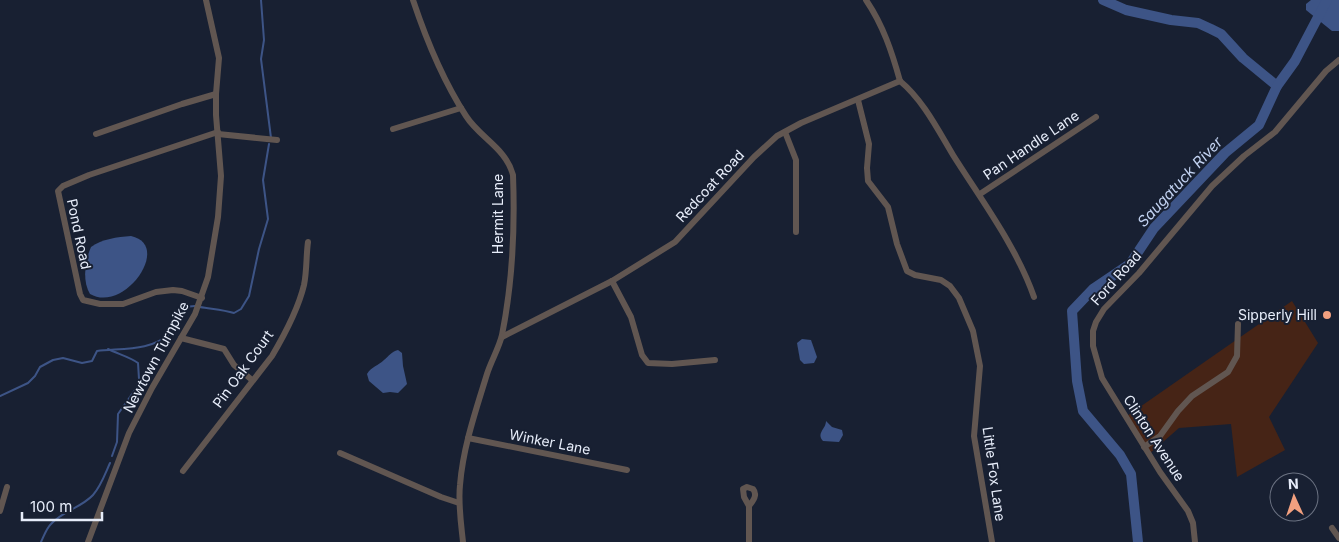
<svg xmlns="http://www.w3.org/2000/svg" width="1339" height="542" font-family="Inter,sans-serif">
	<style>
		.green { fill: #462416 }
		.water { fill: #3d5486 }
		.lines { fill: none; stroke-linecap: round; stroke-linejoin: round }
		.stream { stroke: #3d5486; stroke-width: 2 }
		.river { stroke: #3d5486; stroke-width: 10 }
		.street { stroke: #615651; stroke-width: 6 }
		.poi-dot { fill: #f2a07f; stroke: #182032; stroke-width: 2 }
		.labels { text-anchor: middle; stroke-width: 4; stroke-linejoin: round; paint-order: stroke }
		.street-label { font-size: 14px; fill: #e7edfa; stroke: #182032 }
		.poi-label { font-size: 14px; fill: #e7edfa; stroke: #182032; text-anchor: end }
		.water-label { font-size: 15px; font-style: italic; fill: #c1d1f0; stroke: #182032 }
	</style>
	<rect width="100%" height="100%" fill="#182032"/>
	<polygon class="green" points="1292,301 1318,343 1269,417 1285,450 1237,477 1231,424 1179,428 1148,455 1124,418"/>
	<g class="water">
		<polygon points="1311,0 1339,0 1339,31 1332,31 1306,10 1306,4"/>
		<path d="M131,236c42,9 -7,78 -41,58 -8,-13 -5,-33 1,-47 11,-8 26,-10 40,-11z"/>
		<polygon points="802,339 811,340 817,357 814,363 804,364 800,360 797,343"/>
		<path d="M398,350l4,3 1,13 4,18 -9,9 -8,-1 -7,1 -14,-12 -2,-7c5,-8 11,-8 17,-14 5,-4 7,-8 14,-10z"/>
		<path d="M826,421l6,6 10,3 1,5 -4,7 -16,-1c-7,-8 3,-12 3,-20z"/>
	</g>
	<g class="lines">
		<g class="stream">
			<polyline points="261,0 264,40 261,59 271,138"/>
			<path d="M200,307c11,2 23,3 34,6l7,-4 8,-13 10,-47 9,-30 -5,-39 6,-36"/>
			<path d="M108,349c10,5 22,8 30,14l1,16 -2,8 -19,27 -1,28 -5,14"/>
			<path d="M0,396l28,-13 7,-7 5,-9 13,-7 10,-2 19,5 10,-2 5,-10c23,-3 55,0 72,-17 8,-7 11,-18 15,-27l11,-1"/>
			<path d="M41,542c3,-6 5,-13 10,-18 11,-13 30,-16 42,-29 8,-9 12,-21 17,-32"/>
		</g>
		<g class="river">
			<polyline points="1103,0 1126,10 1171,20 1198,23 1211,29 1221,34 1243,58 1277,86"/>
			<polyline points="1138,542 1131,474 1120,455 1083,411 1077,381 1072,311 1093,289 1130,264 1154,228 1225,153 1259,125 1277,86 1295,61 1327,0"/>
		</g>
		<g class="street">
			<path d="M413,0c13,39 31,82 53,116 14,22 40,32 47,59 2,51 -1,110 -11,160 -3,13 -11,26 -15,39 -11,36 -24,73 -27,111 -2,19 1,38 3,57"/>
			<path d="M866,0c17,25 26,52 34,81"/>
			<path d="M900,81c23,19 38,49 53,74 29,46 63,91 81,142"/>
			<polyline points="858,100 869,144 867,168 868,181 888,207 897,244 907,271 915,275 941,280 950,286 959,298 973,331 980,366 974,436 992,542"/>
			<polyline points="393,129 461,108"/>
			<polyline points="785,132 796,160 796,232"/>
			<polyline points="96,134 182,104 216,94"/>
			<polyline points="218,134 277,140"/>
			<polyline points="980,194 1096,117"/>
			<polyline points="612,281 631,317 642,355 648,363 672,364 715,360"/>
			<polyline points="202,298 182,291 173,290 156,292 123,304 100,304 83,300 80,294 58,191 63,186 89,175 218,132"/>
			<polyline points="502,337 612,281 675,242 754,157 777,136 801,123 900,81"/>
			<polyline points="181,338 224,349 234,365 252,380"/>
			<polyline points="468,438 627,470"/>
			<polyline points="1144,447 1160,436 1178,411 1192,396 1228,372 1237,356 1238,324"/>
			<polyline points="340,453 441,497 459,503"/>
			<path d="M183,471l89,-115c13,-22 26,-46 32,-71 3,-14 2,-29 4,-43"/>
			<path d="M749,506c4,-5 9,-11 4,-17l-6,-2 -4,2 1,8 5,9v36"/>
			<polyline points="0,511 7,487"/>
			<polyline points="1332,528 1339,538"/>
			<polyline points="88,542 129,433 152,388 195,314 208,277 218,217 221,176 216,115 216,94 219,58 206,0"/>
			<polyline points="1195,542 1193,523 1188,511 1160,472 1102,378 1093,346 1093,331 1096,322 1104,309 1139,273 1212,186 1244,156 1275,132 1326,71 1339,60"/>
		</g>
	</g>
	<circle class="poi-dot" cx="1327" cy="315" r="5"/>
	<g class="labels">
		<g class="street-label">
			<text transform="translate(1031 145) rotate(-34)" y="5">Pan Handle Lane</text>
			<text transform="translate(710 186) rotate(-47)" y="5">Redcoat Road</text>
			<text transform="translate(498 214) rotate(-90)" y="5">Hermit Lane</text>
			<text transform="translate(79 234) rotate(78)" y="5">Pond Road</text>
			<text transform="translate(1116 278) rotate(-48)" y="5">Ford Road</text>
			<text transform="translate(156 357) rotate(-62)" y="5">Newtown Turnpike</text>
			<text transform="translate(243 369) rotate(-54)" y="5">Pin Oak Court</text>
			<text transform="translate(1154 438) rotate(57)" y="5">Clinton Avenue</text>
			<text transform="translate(550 442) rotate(11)" y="5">Winker Lane</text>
			<text transform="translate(994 474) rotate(82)" y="5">Little Fox Lane</text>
		</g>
		<g class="poi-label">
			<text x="1317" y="320">Sipperly Hill</text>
		</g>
		<g class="water-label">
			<text transform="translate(1180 182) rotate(-47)" y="5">Saugatuck River</text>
		</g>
	</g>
	<g transform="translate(1294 497) rotate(357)"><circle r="24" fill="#182032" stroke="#6b7282"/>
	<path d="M0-4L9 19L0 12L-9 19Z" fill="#f2a07f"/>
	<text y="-8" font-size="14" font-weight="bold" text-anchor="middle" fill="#e7edfa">N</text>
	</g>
	<path d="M22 512v8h80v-8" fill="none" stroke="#e7edfa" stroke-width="2.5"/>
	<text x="30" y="512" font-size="15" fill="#e7edfa" stroke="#182032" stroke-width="4" paint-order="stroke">100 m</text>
</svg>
